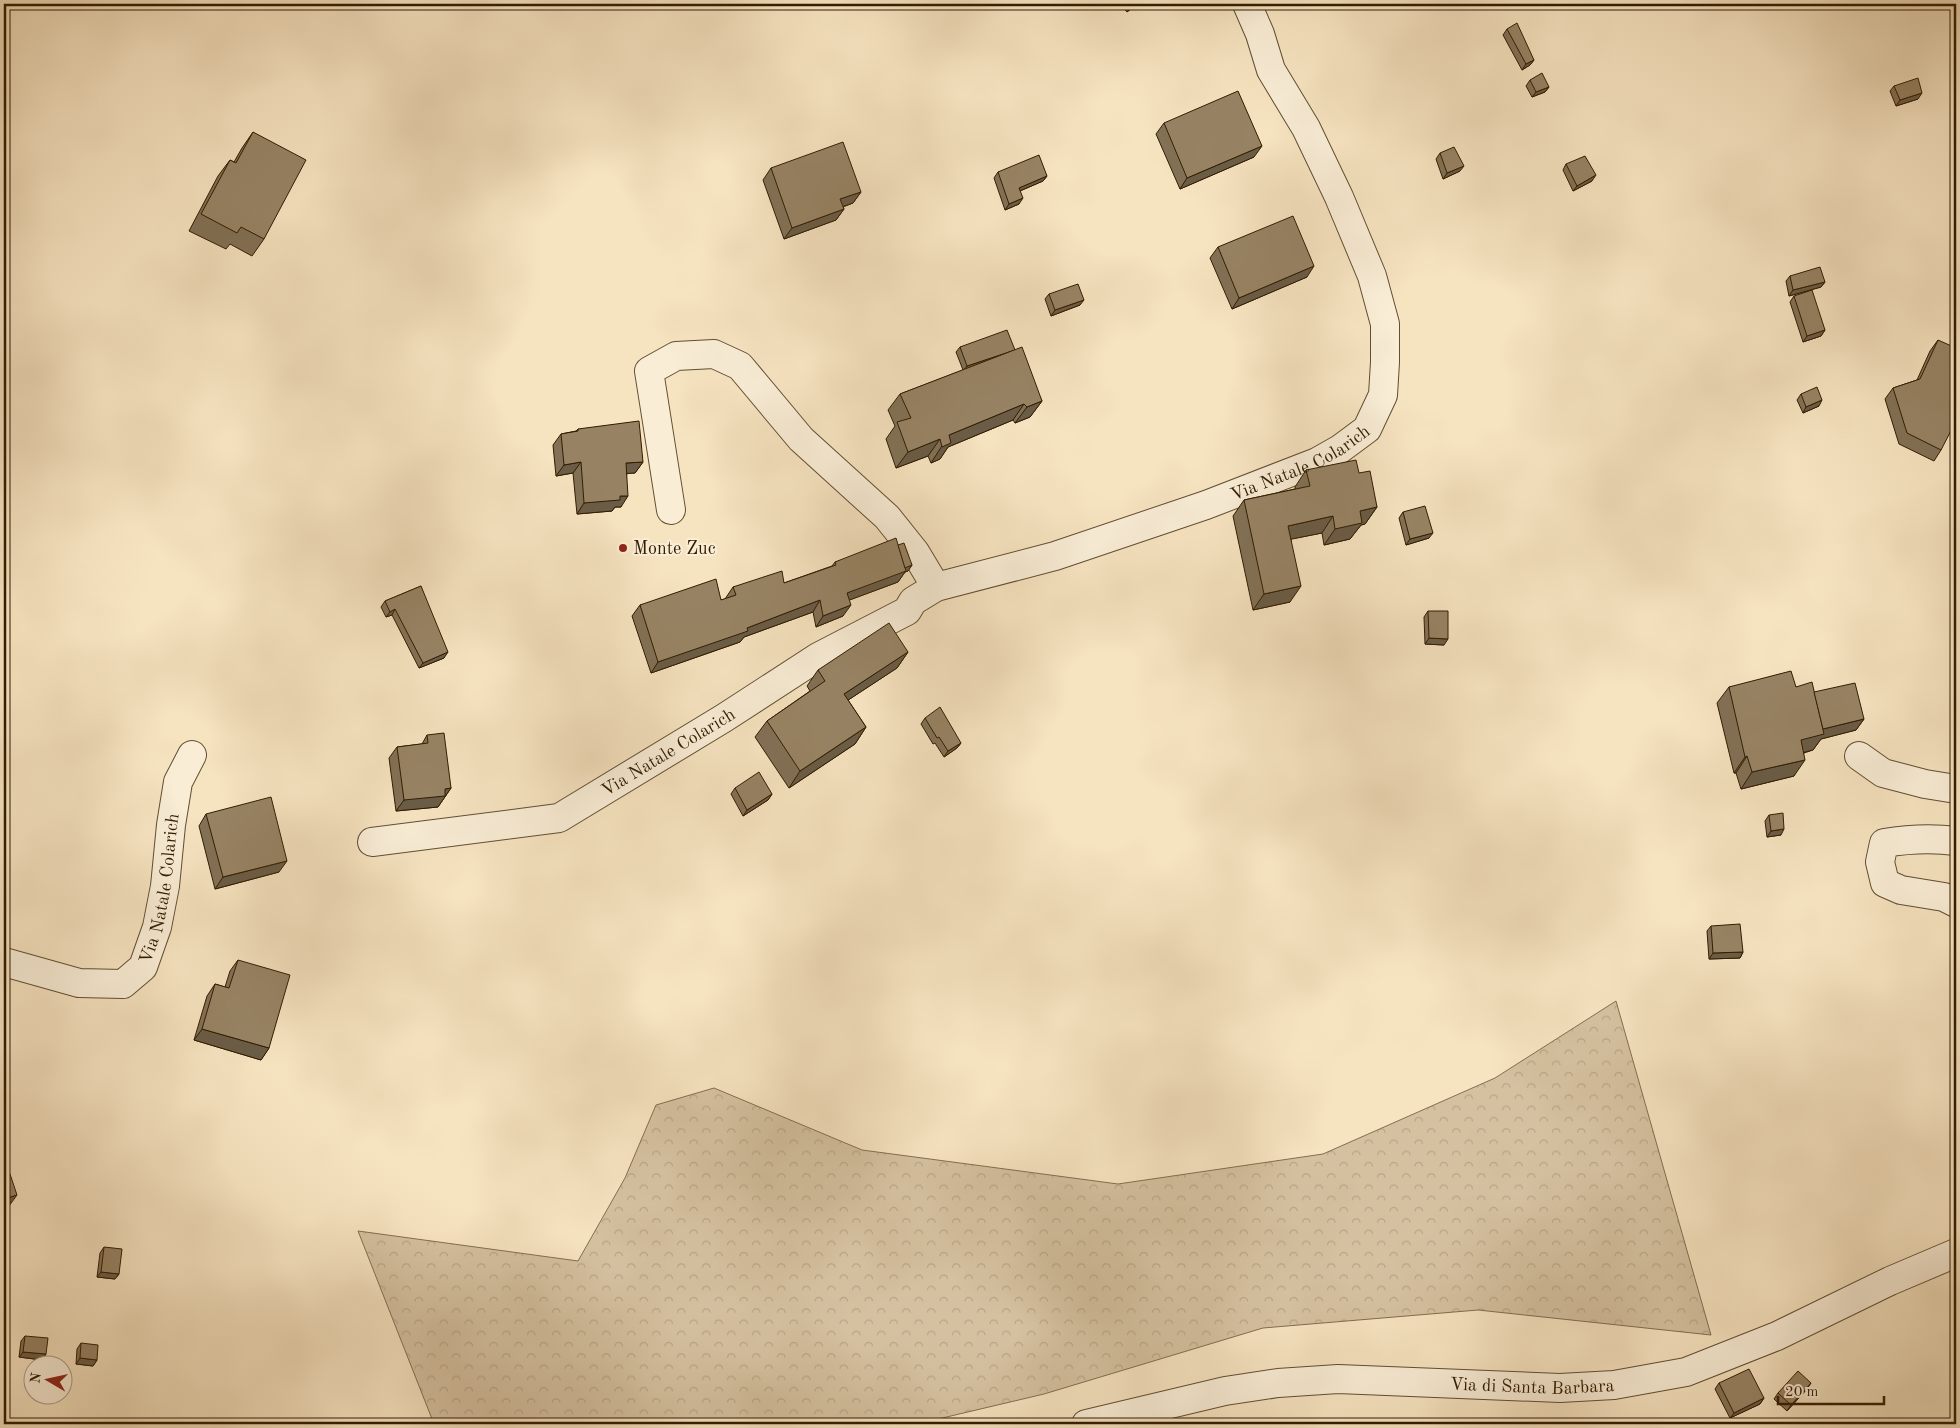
<svg xmlns="http://www.w3.org/2000/svg" width="1960" height="1428" font-family="'Old Standard TT',serif">
	<style>
		.forest { fill: url(#forest-crowns); stroke: #836e50 }
		.lines { fill: none; stroke-linecap: round; stroke-linejoin: round }
		.minor-casing { stroke: #624e31; stroke-width: 30 }
		.minor { stroke: #f9edd6; stroke-width: 28 }
		.wall { fill: #827156; stroke: #311c01 }
		.shaded-wall { fill: #6a5c46; stroke: #311c01 }
		.building { fill: #978364; stroke: #311c01 }
		.poi-dot { fill: #8f2418; stroke: #f9edd6; stroke-width: 2 }
		.labels { text-anchor: middle; stroke-width: 4; stroke-linejoin: round; paint-order: stroke }
		.street-label { font-size: 18px; fill: #311c01; stroke: #f9edd6 }
		.poi-label { font-size: 18px; fill: #311c01; stroke: #f9edd6; text-anchor: start }
	</style>
	<defs>
		<pattern id="forest-crowns" width="20" height="18" patternUnits="userSpaceOnUse" patternTransform="scale(1.25)"><rect width="20" height="18" fill="#d5c1a0"/><path d="M2 6a3 3 0 1 1 6 0M12 15a3 3 0 1 1 6 0" fill="none" stroke="#b7a588"/></pattern>
	</defs>
	<rect width="100%" height="100%" fill="#f6e3c0"/>
	<filter id="stains"><feTurbulence type="fractalNoise" baseFrequency=".004" numOctaves="4"/><feColorMatrix values="0 0 0 0 .2 0 0 0 0 .09 0 0 0 0 .02 0 0 0 .5 -.17"/></filter>
	<radialGradient id="worn" r=".72"><stop offset=".6" stop-color="#630" stop-opacity="0"/><stop offset="1" stop-color="#630" stop-opacity=".3"/></radialGradient>
	<polygon class="forest" points="1616,1001 1711,1335 1478,1310 1263,1328 1044,1394 917,1424 434,1424 358,1231 578,1261 625,1178 656,1105 714,1088 862,1150 1118,1184 1323,1154 1495,1078"/>
	<g class="lines">
		<g class="minor-casing">
			<g id="minor">
				<polyline points="671,510 649,371 676,356 714,354 740,366 801,439 887,517 915,552 936,587"/>
				<polyline points="1859,756 1883,773 1925,784 1956,789"/>
				<path d="M1956,841c-24,-3 -47,-2 -72,2l-4,19 5,21 16,7 43,7 12,6"/>
				<path id="s1" d="M372,842l187,-24 165,-100 94,-61 89,-46 6,-10 23,-14 119,-31 151,-51 111,-43 23,-13 27,-20 16,-34 2,-33v-38l-13,-48 -33,-79 -33,-69 -35,-58 -11,-36 -13,-30"/>
				<path id="s2" d="M4,962l75,21 44,1 20,-17 14,-40 8,-41 6,-61 7,-43 14,-27"/>
				<path id="s3" d="M1086,1424l139,-33 53,-8 60,-4 222,9 54,-3 72,-13 91,-36 113,-55 66,-28"/>
			</g>
		</g>
		<use href="#minor" class="minor"/>
	</g>
	<g class="wall">
		<polygon points="1057,4 1069,4 1062,10"/>
		<polygon points="1120,4 1137,4 1127,12"/>
		<polygon points="1507,29 1534,60 1530,65 1522,70 1503,35"/>
		<polygon points="1530,80 1549,87 1545,92 1532,97 1526,86"/>
		<polygon points="1894,86 1918,99 1896,106 1890,91"/>
		<polygon points="1164,123 1254,157 1180,189 1156,134"/>
		<polygon points="253,132 264,239 252,256 230,244 226,249 189,231 218,176 230,160 234,162 242,148"/>
		<polygon points="1440,153 1460,171 1443,179 1436,159"/>
		<polygon points="1566,164 1592,181 1573,191 1563,170"/>
		<polygon points="771,168 861,192 853,203 843,207 844,209 836,220 784,239 763,180"/>
		<polygon points="998,172 1047,176 1043,181 1020,191 1019,204 1005,210 994,178"/>
		<polygon points="1218,247 1307,277 1232,309 1210,258"/>
		<polygon points="1790,276 1825,282 1821,287 1789,296 1786,281"/>
		<polygon points="1049,294 1080,305 1051,316 1045,299"/>
		<polygon points="1794,296 1825,330 1821,336 1803,342 1790,302"/>
		<polygon points="1938,340 1941,450 1934,461 1899,444 1885,399 1893,388 1917,380 1930,351"/>
		<polygon points="960,347 1015,350 1042,401 1030,417 1015,423 1013,420 948,447 940,459 931,463 928,456 896,468 886,439 895,426 888,410 900,394 963,370 956,352"/>
		<polygon points="1801,394 1819,406 1803,413 1797,400"/>
		<polygon points="578,429 643,462 635,473 627,473 621,507 615,507 612,511 577,514 573,473 556,476 553,445 561,434 576,431"/>
		<polygon points="1306,470 1359,473 1377,507 1365,524 1361,525 1350,539 1324,545 1322,533 1291,539 1290,602 1253,610 1233,516 1244,500 1295,489 1295,487"/>
		<polygon points="1403,512 1429,538 1406,545 1399,518"/>
		<polygon points="898,545 912,565 908,571 905,572 898,582 849,600 843,616 816,627 813,612 744,637 740,642 651,673 632,616 640,605 721,600 725,599 733,587 784,583 832,566 835,562"/>
		<polygon points="421,586 444,658 419,668 392,615 386,617 381,607 385,601"/>
		<polygon points="1428,611 1444,645 1425,644 1424,617"/>
		<polygon points="908,652 897,668 848,700 866,727 855,744 789,788 755,737 767,721 810,691 807,686 818,670"/>
		<polygon points="1729,687 1796,687 1814,692 1864,719 1856,730 1821,739 1813,750 1804,753 1794,776 1741,789 1736,773 1734,773 1717,703"/>
		<polygon points="925,718 961,743 957,748 944,757 935,743 933,744 921,724"/>
		<polygon points="427,735 451,788 438,807 396,811 389,758 397,747 422,744"/>
		<polygon points="735,788 772,794 768,800 743,816 731,794"/>
		<polygon points="206,814 279,872 215,889 199,826"/>
		<polygon points="1769,815 1781,835 1767,837 1765,821"/>
		<polygon points="1711,926 1743,952 1740,958 1709,959 1707,931"/>
		<polygon points="238,960 269,1048 261,1060 194,1040 207,996 215,984 225,987 230,971"/>
		<polygon points="104,1247 119,1274 115,1279 97,1277 100,1253"/>
		<polygon points="25,1336 46,1354 42,1360 19,1357 21,1341"/>
		<polygon points="81,1343 97,1360 93,1366 76,1364 77,1349"/>
		<polygon points="1719,1383 1764,1398 1760,1404 1730,1418 1715,1389"/>
		<polygon points="1807,1389 1787,1411 1774,1399 1778,1393"/>
	</g>
	<g class="shaded-wall">
		<polygon points="1066,4 1069,4 1062,10"/>
		<polygon points="1133,4 1137,4 1127,12"/>
		<polygon points="1534,60 1530,65 1522,70 1526,64"/>
		<polygon points="1549,87 1545,92 1532,97 1536,92"/>
		<polygon points="1922,93 1918,99 1896,106 1900,100"/>
		<polygon points="1262,146 1254,157 1180,189 1187,178"/>
		<polygon points="1464,166 1460,171 1443,179 1447,173"/>
		<polygon points="1596,175 1592,181 1573,191 1577,186"/>
		<polygon points="1047,176 1043,181 1015,193 1019,188"/>
		<polygon points="861,192 853,203 833,210 840,199"/>
		<polygon points="1023,198 1019,204 1005,210 1009,204"/>
		<polygon points="844,209 836,220 784,239 792,228"/>
		<polygon points="1314,266 1307,277 1232,309 1239,298"/>
		<polygon points="1825,282 1821,287 1789,296 1793,290"/>
		<polygon points="1084,300 1080,305 1051,316 1055,310"/>
		<polygon points="1825,330 1821,336 1803,342 1807,336"/>
		<polygon points="1015,350 963,371 967,366"/>
		<polygon points="1822,400 1819,406 1803,413 1806,407"/>
		<polygon points="1042,401 1030,417 1015,423 1027,407"/>
		<polygon points="1024,404 1013,420 948,447 940,459 931,463 949,435"/>
		<polygon points="940,439 928,456 896,468 908,452"/>
		<polygon points="581,462 573,473 556,476 564,465"/>
		<polygon points="643,462 635,473 618,474 626,463"/>
		<polygon points="620,496 628,496 621,507 615,507 612,511 577,514 584,503"/>
		<polygon points="1377,507 1365,524 1361,525 1350,539 1324,545 1335,529 1360,511"/>
		<polygon points="1333,516 1322,533 1277,542 1288,526"/>
		<polygon points="1433,533 1429,538 1406,545 1410,539"/>
		<polygon points="912,565 908,571 905,572 898,582 839,604 847,593 900,569"/>
		<polygon points="1301,586 1290,602 1253,610 1264,594"/>
		<polygon points="820,600 813,612 744,637 740,642 651,673 658,662"/>
		<polygon points="851,605 843,616 816,627 823,616"/>
		<polygon points="395,609 392,615 386,617 390,612"/>
		<polygon points="1429,638 1448,639 1444,645 1425,644"/>
		<polygon points="448,652 444,658 419,668 423,663"/>
		<polygon points="908,652 897,668 833,710 844,694"/>
		<polygon points="1864,719 1856,730 1821,739 1813,750 1789,756 1801,740 1819,730"/>
		<polygon points="866,727 855,744 789,788 800,771"/>
		<polygon points="961,743 957,748 944,757 948,751"/>
		<polygon points="1747,756 1736,773 1734,773 1745,757"/>
		<polygon points="1805,760 1794,776 1741,789 1752,772"/>
		<polygon points="451,788 438,807 396,811 404,800 445,789"/>
		<polygon points="772,794 768,800 743,816 747,810"/>
		<polygon points="1784,829 1781,835 1767,837 1771,831"/>
		<polygon points="287,861 279,872 215,889 223,877"/>
		<polygon points="1743,952 1740,958 1709,959 1713,953"/>
		<polygon points="202,1029 269,1048 261,1060 194,1040"/>
		<polygon points="17,1195 9,1206 4,1208 4,1199"/>
		<polygon points="101,1272 119,1274 115,1279 97,1277"/>
		<polygon points="23,1352 46,1354 42,1360 19,1357"/>
		<polygon points="80,1358 97,1360 93,1366 76,1364"/>
		<polygon points="1811,1383 1807,1389 1787,1411 1791,1405"/>
		<polygon points="1764,1398 1760,1404 1730,1418 1734,1413"/>
	</g>
	<g class="building">
		<polygon points="1517,23 1534,60 1526,64 1507,29"/>
		<polygon points="1542,73 1549,87 1536,92 1530,80"/>
		<polygon points="1918,78 1922,93 1900,100 1894,86"/>
		<polygon points="1238,91 1262,146 1187,178 1164,123"/>
		<polygon points="253,132 306,160 264,239 241,227 237,233 201,214 230,160 236,163"/>
		<polygon points="843,142 861,192 840,199 844,209 792,228 771,168"/>
		<polygon points="1454,147 1464,166 1447,173 1440,153"/>
		<polygon points="1039,155 1047,176 1019,188 1023,198 1009,204 998,172"/>
		<polygon points="1585,156 1596,175 1577,186 1566,164"/>
		<polygon points="1293,216 1314,266 1239,298 1218,247"/>
		<polygon points="1820,267 1825,282 1793,290 1790,276"/>
		<polygon points="1078,284 1084,300 1055,310 1049,294"/>
		<polygon points="1812,290 1825,330 1807,336 1794,296"/>
		<polygon points="1007,330 1015,350 967,366 960,347"/>
		<polygon points="1938,340 1956,348 1956,421 1941,450 1907,433 1893,388 1920,379"/>
		<polygon points="1022,347 1042,401 1027,407 1024,404 949,435 951,443 942,447 940,439 908,452 897,422 911,418 900,394"/>
		<polygon points="1817,387 1822,400 1806,407 1801,394"/>
		<polygon points="639,421 643,462 626,463 628,496 620,496 620,500 584,503 581,462 564,465 561,434 578,431 578,429"/>
		<polygon points="1356,460 1359,473 1370,471 1377,507 1360,511 1362,523 1335,529 1333,516 1288,526 1301,586 1264,594 1244,500 1310,486 1306,470"/>
		<polygon points="1425,506 1433,533 1410,539 1403,512"/>
		<polygon points="896,538 906,571 847,593 851,605 823,616 820,600 747,628 748,631 658,662 640,605 716,579 721,600 736,595 733,587 782,571 784,583 836,565 835,562"/>
		<polygon points="904,543 912,565 905,568 898,545"/>
		<polygon points="421,586 448,652 423,663 395,609 390,612 385,601"/>
		<polygon points="1428,611 1448,611 1448,639 1429,638"/>
		<polygon points="889,623 908,652 844,694 866,727 800,771 767,721 825,681 818,670"/>
		<polygon points="1791,671 1796,687 1812,682 1824,734 1801,740 1805,760 1752,772 1747,756 1745,757 1729,687"/>
		<polygon points="1855,683 1864,719 1823,729 1814,692"/>
		<polygon points="940,707 961,743 948,751 939,737 937,738 925,718"/>
		<polygon points="444,733 451,788 445,789 445,796 404,800 397,747 428,743 427,735"/>
		<polygon points="759,772 772,794 747,810 735,788"/>
		<polygon points="271,797 287,861 223,877 206,814"/>
		<polygon points="1783,813 1784,829 1771,831 1769,815"/>
		<polygon points="1740,924 1743,952 1713,953 1711,926"/>
		<polygon points="238,960 290,975 269,1048 202,1029 215,984 229,988"/>
		<polygon points="7,1165 17,1195 4,1199 4,1166"/>
		<polygon points="104,1247 122,1249 119,1274 101,1272"/>
		<polygon points="25,1336 48,1338 46,1354 23,1352"/>
		<polygon points="81,1343 98,1345 97,1360 80,1358"/>
		<polygon points="1749,1369 1764,1398 1734,1413 1719,1383"/>
		<polygon points="1798,1371 1811,1383 1791,1405 1778,1393"/>
	</g>
	<circle class="poi-dot" cx="623" cy="548" r="5"/>
	<g class="labels">
		<g class="street-label">
			<text dy="6" stroke="none"><textPath href="#s1" startOffset="1018">Via Natale Colarich</textPath></text>
			<text dy="6" stroke="none"><textPath href="#s1" startOffset="316">Via Natale Colarich</textPath></text>
			<text dy="6" stroke="none"><textPath href="#s2" startOffset="229">Via Natale Colarich</textPath></text>
			<text dy="6" stroke="none"><textPath href="#s3" startOffset="451">Via di Santa Barbara</textPath></text>
		</g>
		<g class="poi-label">
			<text x="633" y="554">Monte Zuc</text>
		</g>
	</g>
	<rect width="1960" height="1428" fill="none" stroke="#f6e3c0" stroke-width="20"/>
	<rect x="5" y="5" width="1950" height="1418" fill="none" stroke="#311c01" stroke-width="2.5"/>
	<rect x="10" y="10" width="1940" height="1408" fill="none" stroke="#311c01"/>
	<g transform="translate(48 1380) rotate(279)"><circle r="24" fill="#f9edd6" stroke="#a99981"/>
	<path d="M0-4L9 19L0 12L-9 19Z" fill="#8f2418"/>
	<text y="-8" font-size="14" font-weight="bold" text-anchor="middle" fill="#311c01">N</text>
	</g>
	<path d="M1778 1396v8h106v-8" fill="none" stroke="#311c01" stroke-width="2.5"/>
	<text x="1785" y="1396" font-size="15" fill="#311c01" stroke="#f9edd6" stroke-width="4" paint-order="stroke">20 m</text>
	<rect width="100%" height="100%" filter="url(#stains)"/>
	<rect width="100%" height="100%" fill="url(#worn)"/>
</svg>
